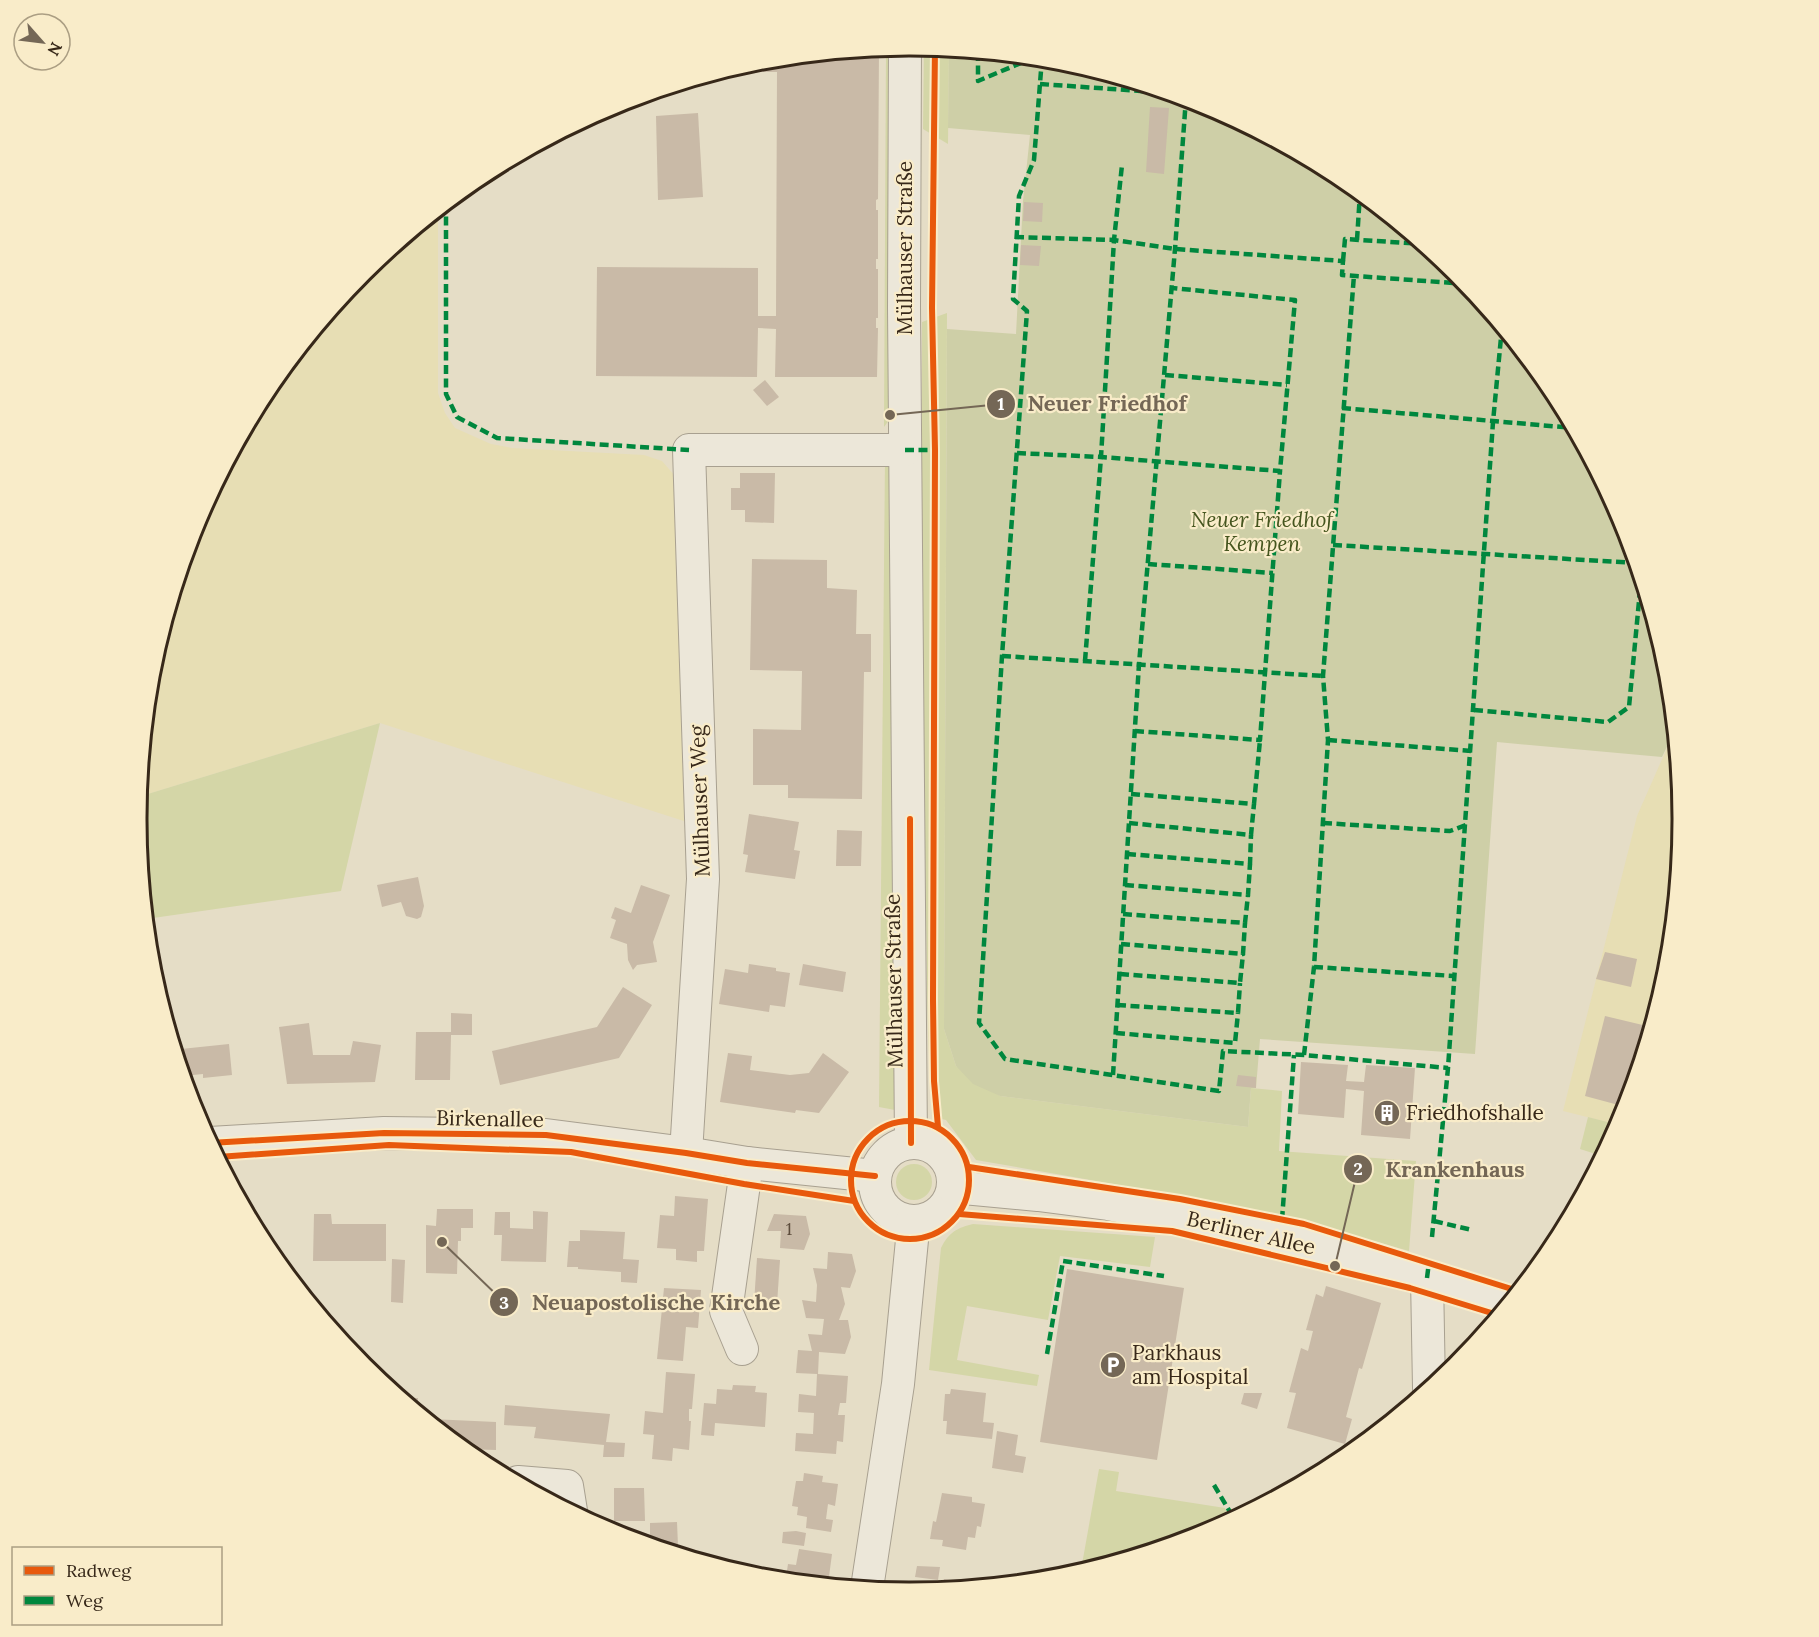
<svg xmlns="http://www.w3.org/2000/svg" width="1819" height="1637" font-family="Lora,serif">
	<style>
		.farmland { fill: #e7deb4 }
		.green { fill: #d4d6a7 }
		.cemetery { fill: #cecfa7 }
		.building { fill: #c9baa7 }
		.lines { fill: none; stroke-linecap: round; stroke-linejoin: round }
		.minor-casing { stroke: #a8a090; stroke-width: 34 }
		.minor { stroke: #ece7d9; stroke-width: 32 }
		.quiet { stroke: #00873e; stroke-width: 4.5; stroke-dasharray: 9 4.5; stroke-linecap: butt }
		.cycleway-casing { stroke: #f9ecc9; stroke-width: 10 }
		.cycleway { stroke: #e8590c; stroke-width: 6 }
		.labels { text-anchor: middle; stroke-width: 4.5; stroke-linejoin: round; paint-order: stroke }
		.number-label { font-size: 18px; fill: #5c4c3c }
		.street-label { font-size: 21px; fill: #372819; stroke: #f9ecc9 }
		.park-label { font-size: 21px; font-style: italic; fill: #45551e; stroke: #f9ecc9 }
		.poi-label { font-size: 21px; fill: #372819; stroke: #f9ecc9; text-anchor: start }
		.rim { fill: none; stroke: #372819; stroke-width: 3 }
		.leader { fill: none; stroke: #746756; stroke-width: 2 }
		.callout-dot { fill: #746756; stroke: #f9ecc9; stroke-width: 2 }
		.mark-label { font-size: 18px; text-anchor: middle; font-weight: bold; fill: #fff }
		.callout-label { font-size: 22px; text-anchor: middle; font-weight: bold; fill: #746756; stroke: #f9ecc9; stroke-width: 4.5; stroke-linejoin: round; paint-order: stroke }
	</style>
	<rect width="100%" height="100%" fill="#e5ddc6"/>
	<g class="farmland">
		<polygon points="438,209 438,393 445,413 455,428 491,444 512,448 644,455 662,461 675,476 693,824 380,723 138,797 151,667 195,522 267,388 363,271"/>
		<polygon points="1674,732 1683,819 1668,970 1624,1115 1619,1125 1563,1111 1637,816"/>
	</g>
	<g class="green">
		<polygon points="897,46 895,412 884,427 886,47"/>
		<polygon points="924,46 949,49 948,144 923,129"/>
		<polygon points="947,313 944,1029 956,1066 1000,1096 1248,1127 1251,1088 1282,1091 1279,1151 1416,1161 1409,1251 1304,1221 1182,1196 976,1160 946,1120 932,1117 928,1034 922,673 922,322"/>
		<polygon points="885,458 896,469 895,1110 879,1107"/>
		<polygon points="380,723 341,891 146,919 136,818 138,797"/>
		<polygon points="1588,1117 1619,1125 1602,1156 1580,1149"/>
		<circle cx="914" cy="1182" r="18"/>
		<path d="M973,1224l182,13 -5,30 -90,-11 -12,64 -81,-14 -10,54 82,15 -2,11 -108,-16 12,-122c8,-16 16,-20 32,-24z"/>
		<polygon points="1099,1469 1119,1472 1116,1491 1225,1508 1231,1520 1205,1533 1081,1570"/>
	</g>
	<polygon class="cemetery" points="949,49 1061,60 1206,104 1340,176 1457,272 1553,389 1624,523 1668,668 1674,732 1662,757 1497,742 1475,1054 1260,1039 1256,1088 1251,1088 1248,1127 1000,1096 973,1084 956,1066 944,1029 947,329 1016,334 1023,201 1030,135 948,128"/>
	<g class="building">
		<polygon points="879,48 878,199 876,200 876,210 878,210 878,259 876,259 876,269 878,269 878,318 876,318 876,328 878,328 877,377 775,377 776,329 758,328 757,377 596,376 597,267 758,268 758,316 776,316 777,72 741,72 741,65 759,60"/>
		<polygon points="1150,107 1169,108 1164,174 1146,172"/>
		<polygon points="698,113 703,197 658,200 656,116"/>
		<polygon points="1024,202 1043,203 1042,222 1023,221"/>
		<polygon points="1021,245 1041,246 1039,266 1020,265"/>
		<polygon points="765,380 779,397 767,406 753,390"/>
		<polygon points="740,473 775,473 774,523 745,522 745,510 731,510 731,488 740,488"/>
		<polygon points="752,559 827,560 827,588 857,590 856,634 871,634 871,672 864,672 862,799 788,798 788,785 753,785 753,729 801,730 802,671 750,670"/>
		<polygon points="749,814 799,822 794,850 800,851 795,879 745,872 748,855 743,854"/>
		<polygon points="837,830 862,831 861,866 836,866"/>
		<polygon points="418,877 424,906 421,917 417,919 406,916 401,902 382,907 377,885"/>
		<polygon points="641,885 670,895 653,942 657,962 637,965 633,970 628,960 627,944 610,938 616,920 611,918 615,907 631,913"/>
		<polygon points="1605,952 1637,959 1631,987 1596,979"/>
		<polygon points="749,964 776,968 776,971 790,973 785,1007 770,1005 769,1012 719,1004 725,969 748,973"/>
		<polygon points="803,964 846,972 843,992 799,985"/>
		<polygon points="623,987 652,1005 619,1058 500,1085 492,1051 597,1027"/>
		<polygon points="451,1013 472,1014 472,1035 451,1035 450,1080 415,1080 416,1032 451,1032"/>
		<polygon points="1605,1016 1651,1027 1626,1107 1585,1096"/>
		<polygon points="309,1023 313,1055 350,1055 353,1041 381,1045 375,1082 287,1084 279,1027"/>
		<polygon points="180,1037 181,1049 229,1044 232,1075 203,1078 203,1074 183,1076 172,1038"/>
		<polygon points="728,1053 752,1056 750,1070 790,1075 809,1073 823,1053 849,1072 819,1113 796,1110 795,1113 720,1102"/>
		<polygon points="1301,1062 1348,1065 1346,1081 1364,1082 1366,1065 1415,1068 1410,1139 1361,1135 1364,1091 1346,1089 1344,1118 1298,1114"/>
		<polygon points="1238,1075 1256,1077 1256,1088 1236,1086"/>
		<polygon points="675,1196 708,1199 704,1251 697,1251 697,1262 676,1260 676,1249 657,1248 660,1215 674,1216"/>
		<polygon points="437,1209 473,1209 473,1228 461,1228 461,1241 458,1241 457,1274 426,1273 426,1225 436,1226"/>
		<polygon points="533,1211 548,1212 546,1262 501,1261 502,1235 494,1235 495,1212 510,1212 510,1228 533,1229"/>
		<polygon points="314,1214 331,1214 332,1224 386,1224 386,1261 313,1261"/>
		<polygon points="774,1214 806,1216 810,1234 804,1250 780,1248 781,1231 767,1231"/>
		<polygon points="580,1230 625,1232 623,1259 639,1260 637,1283 621,1282 621,1272 578,1269 578,1267 567,1267 569,1241 580,1241"/>
		<polygon points="828,1252 852,1254 856,1271 850,1288 841,1287 845,1304 839,1320 848,1320 851,1337 845,1354 819,1352 818,1374 848,1376 846,1403 840,1403 838,1415 845,1415 843,1442 837,1441 836,1454 795,1451 796,1433 813,1434 814,1413 798,1412 799,1394 816,1396 817,1374 796,1373 798,1350 812,1351 808,1334 822,1335 824,1319 806,1318 802,1300 816,1302 817,1285 813,1268 827,1269"/>
		<polygon points="757,1258 780,1260 777,1304 754,1303"/>
		<polygon points="392,1259 405,1260 403,1303 391,1302"/>
		<polygon points="1067,1269 1184,1288 1157,1460 1040,1442"/>
		<polygon points="1326,1286 1381,1303 1362,1369 1359,1368 1346,1417 1352,1419 1345,1444 1287,1428 1296,1393 1289,1392 1301,1348 1308,1351 1313,1331 1306,1330 1316,1294 1323,1297"/>
		<polygon points="664,1288 701,1290 698,1328 686,1327 683,1361 657,1359"/>
		<polygon points="666,1372 695,1374 692,1409 689,1409 689,1421 691,1421 689,1450 673,1448 672,1461 652,1459 654,1435 643,1434 645,1411 663,1413"/>
		<polygon points="733,1385 756,1386 755,1392 767,1393 765,1427 715,1423 714,1436 701,1435 704,1403 716,1404 717,1389 732,1390"/>
		<polygon points="951,1389 986,1393 983,1422 994,1423 992,1439 946,1434 947,1421 943,1421 945,1394 950,1394"/>
		<polygon points="1244,1393 1262,1393 1257,1409 1241,1404"/>
		<polygon points="405,1398 418,1398 418,1411 405,1400"/>
		<polygon points="505,1405 610,1414 606,1442 625,1443 624,1457 603,1457 604,1445 534,1438 536,1427 504,1425"/>
		<polygon points="431,1419 496,1422 496,1450 464,1449 431,1421"/>
		<polygon points="997,1431 1018,1435 1015,1455 1026,1457 1023,1473 992,1468"/>
		<polygon points="804,1473 823,1476 822,1482 838,1484 835,1506 828,1504 826,1519 833,1520 831,1532 806,1528 807,1517 797,1515 798,1507 792,1506 796,1481 803,1481"/>
		<polygon points="614,1488 644,1488 645,1521 614,1521"/>
		<polygon points="942,1493 972,1497 972,1502 985,1504 981,1527 977,1526 975,1538 968,1537 966,1550 942,1546 943,1540 930,1539 933,1521 936,1522"/>
		<polygon points="677,1522 678,1546 660,1547 650,1544 650,1523"/>
		<polygon points="796,1531 806,1533 804,1546 782,1543 783,1532"/>
		<polygon points="799,1549 832,1554 828,1584 794,1581 794,1578 786,1577 788,1564 796,1565"/>
		<polygon points="917,1566 940,1567 938,1580 915,1577"/>
		<polygon points="944,1579 959,1582 959,1580 986,1584 942,1589"/>
	</g>
	<g class="lines">
		<g class="minor-casing">
			<g id="minor">
				<polyline points="905,45 904,308 911,1143"/>
				<polyline points="210,1143 384,1133 546,1135 686,1153 747,1163 875,1176"/>
				<circle cx="914" cy="1182" r="39"/>
				<polyline points="686,1153 703,879 689,450 905,450"/>
				<polyline points="953,1187 1038,1195 1108,1204 1280,1237 1427,1278 1507,1304"/>
				<polyline points="1427,1278 1429,1388"/>
				<polyline points="742,1349 726,1311 747,1163"/>
				<polyline points="518,1482 567,1486 571,1511"/>
				<polyline points="867,1588 898,1384 912,1240 912,1221"/>
			</g>
		</g>
		<use href="#minor" class="minor"/>
		<g class="quiet">
			<polyline points="978,52 978,81 1035,57"/>
			<polyline points="1042,58 1034,160 1019,196 1013,299 1027,311 1002,656 979,1023 1005,1059 1219,1091 1223,1051 1304,1055 1448,1068"/>
			<polyline points="1040,84 1170,93"/>
			<polyline points="446,203 446,394 457,417 497,438 689,450"/>
			<polyline points="1015,237 1114,240 1175,249 1343,261 1342,275 1467,284"/>
			<polyline points="1357,240 1360,193"/>
			<polyline points="1343,261 1345,239 1423,244"/>
			<polyline points="1165,375 1287,385"/>
			<polyline points="1342,408 1574,428"/>
			<polyline points="905,450 935,450"/>
			<polyline points="1017,453 1101,457 1280,471 1295,300 1172,288"/>
			<polyline points="1333,545 1636,563"/>
			<polyline points="1148,564 1273,573"/>
			<polyline points="1002,656 1323,676"/>
			<polyline points="1085,661 1101,457 1114,240 1122,165"/>
			<polyline points="1474,710 1608,722 1629,707 1641,580"/>
			<polyline points="1135,731 1260,740 1280,471"/>
			<polyline points="1328,740 1471,751"/>
			<polyline points="1131,794 1254,804 1260,740"/>
			<polyline points="1129,823 1251,835 1254,804"/>
			<polyline points="1323,823 1450,831 1466,825"/>
			<polyline points="1127,854 1250,864 1251,835"/>
			<polyline points="1125,885 1248,895 1250,864"/>
			<polyline points="1123,914 1245,923 1248,895"/>
			<polyline points="1121,944 1243,954 1245,923"/>
			<polyline points="1314,967 1454,976"/>
			<polyline points="1120,974 1240,983 1243,954"/>
			<polyline points="1117,1005 1238,1013 1240,983"/>
			<polyline points="1116,1033 1235,1043 1238,1013"/>
			<polyline points="1304,1055 1314,967 1328,740 1323,676 1354,275"/>
			<polyline points="1113,1075 1139,664 1175,249 1186,98"/>
			<polyline points="1282,1220 1294,1055"/>
			<polyline points="1434,1221 1472,1230"/>
			<polyline points="1432,1237 1448,1068 1493,422 1502,327"/>
			<polyline points="1427,1278 1429,1262"/>
			<polyline points="1047,1354 1063,1261 1164,1276"/>
			<polyline points="1214,1485 1233,1517"/>
			<polyline points="1208,1532 1211,1527 1233,1518"/>
		</g>
		<g class="cycleway-casing">
			<g id="cycleway">
				<polyline points="935,47 932,308 935,450 933,1000 934,1081 938,1127"/>
				<polyline points="910,819 911,1143"/>
				<circle cx="910" cy="1180" r="59"/>
				<polyline points="210,1143 384,1133 546,1135 686,1153 747,1163 875,1176"/>
				<polyline points="218,1157 389,1145 571,1152 744,1184 854,1201"/>
				<polyline points="969,1167 1180,1199 1304,1224 1518,1291"/>
				<polyline points="959,1214 1172,1231 1410,1288 1498,1315"/>
			</g>
		</g>
		<use href="#cycleway" class="cycleway"/>
	</g>
	<defs>
		<g id="building-disc" transform="scale(1.35)"><circle r="9.5" fill="#746756" stroke="#f9ecc9"/><path d="M-4-6H4V6H1V3H-1V6H-4ZM-2.5-4.3h1.7v1.8h-1.7ZM.8-4.3h1.7v1.8H.8ZM-2.5-1h1.7V.8h-1.7ZM.8-1h1.7V.8H.8Z" fill="#fff"/></g>
		<g id="parking-disc" transform="scale(1.35)"><circle r="9.5" fill="#746756" stroke="#f9ecc9"/><path d="M-3.5-5.5H1a3.5 3.5 0 0 1 0 7H-1V5.5H-3.5ZM-1-3.4V-.6H.8a1.4 1.4 0 0 0 0-2.8Z" fill="#fff"/></g>
	</defs>
	<g fill-rule="evenodd">
		<use href="#building-disc" x="1387" y="1113"/>
		<use href="#parking-disc" x="1113" y="1365"/>
	</g>
	<g class="labels">
		<g class="number-label">
			<text x="789" y="1235">1</text>
		</g>
		<g class="street-label">
			<text transform="translate(905 248) rotate(-90)" y="7">Mülhauser Straße</text>
			<text transform="translate(700 801) rotate(-92)" y="7">Mülhauser Weg</text>
			<text transform="translate(894 981) rotate(-91)" y="7">Mülhauser Straße</text>
			<text transform="translate(490 1119) rotate(1)" y="7">Birkenallee</text>
			<text transform="translate(1251 1233) rotate(13)" y="7">Berliner Allee</text>
		</g>
		<g class="park-label">
			<text x="1262" y="527">Neuer Friedhof<tspan x="1262" dy="24">Kempen</tspan></text>
		</g>
		<g class="poi-label">
			<text x="1406" y="1120">Friedhofshalle</text>
			<text x="1132" y="1360">Parkhaus<tspan x="1132" dy="24">am Hospital</tspan></text>
		</g>
	</g>
	<path d="M0 0H1819V1637H0ZM909 56H910A762 762 0 0 1 1672 818V820A762 762 0 0 1 910 1582H909A762 762 0 0 1 147 820V818A762 762 0 0 1 909 56Z" fill="#f9ecc9" fill-rule="evenodd"/>
	<path class="rim" d="M909 56H910A762 762 0 0 1 1672 818V820A762 762 0 0 1 910 1582H909A762 762 0 0 1 147 820V818A762 762 0 0 1 909 56Z"/>
	<path class="leader" d="M890 415L1001 404M1335 1266L1358 1169M442 1242L504 1302"/>
	<g class="callout-dot">
		<circle cx="890" cy="415" r="6"/>
		<circle cx="1335" cy="1266" r="6"/>
		<circle cx="442" cy="1242" r="6"/>
		<circle cx="1001" cy="404" r="15"/>
		<circle cx="1358" cy="1169" r="15"/>
		<circle cx="504" cy="1302" r="15"/>
	</g>
	<g class="mark-label">
		<text x="1001" y="410">1</text>
		<text x="1358" y="1175">2</text>
		<text x="504" y="1309">3</text>
	</g>
	<g class="callout-label">
		<text x="1107" y="411">Neuer Friedhof</text>
		<text x="1455" y="1177">Krankenhaus</text>
		<text x="656" y="1310">Neuapostolische Kirche</text>
	</g>
	<rect x="12" y="1547" width="210" height="78" fill="#f9ecc9" stroke="#ab9e83" stroke-width="1.5"/>
	<rect x="24" y="1566" width="30" height="9" fill="#e8590c" stroke="#ab9e83" stroke-width="1.5"/>
	<text x="66" y="1577" font-size="18" fill="#372819">Radweg</text>
	<rect x="24" y="1596" width="30" height="9" fill="#00873e" stroke="#ab9e83" stroke-width="1.5"/>
	<text x="66" y="1607" font-size="18" fill="#372819">Weg</text>
	<g transform="translate(42 42) rotate(118)"><circle r="28" fill="#f9ecc9" stroke="#ab9e83" stroke-width="1.5"/>
	<path d="M0-4.5L10 22L0 15L-10 22Z" fill="#746756"/>
	<text y="-9" font-size="16" font-weight="bold" text-anchor="middle" fill="#372819">N</text>
	</g>
</svg>
